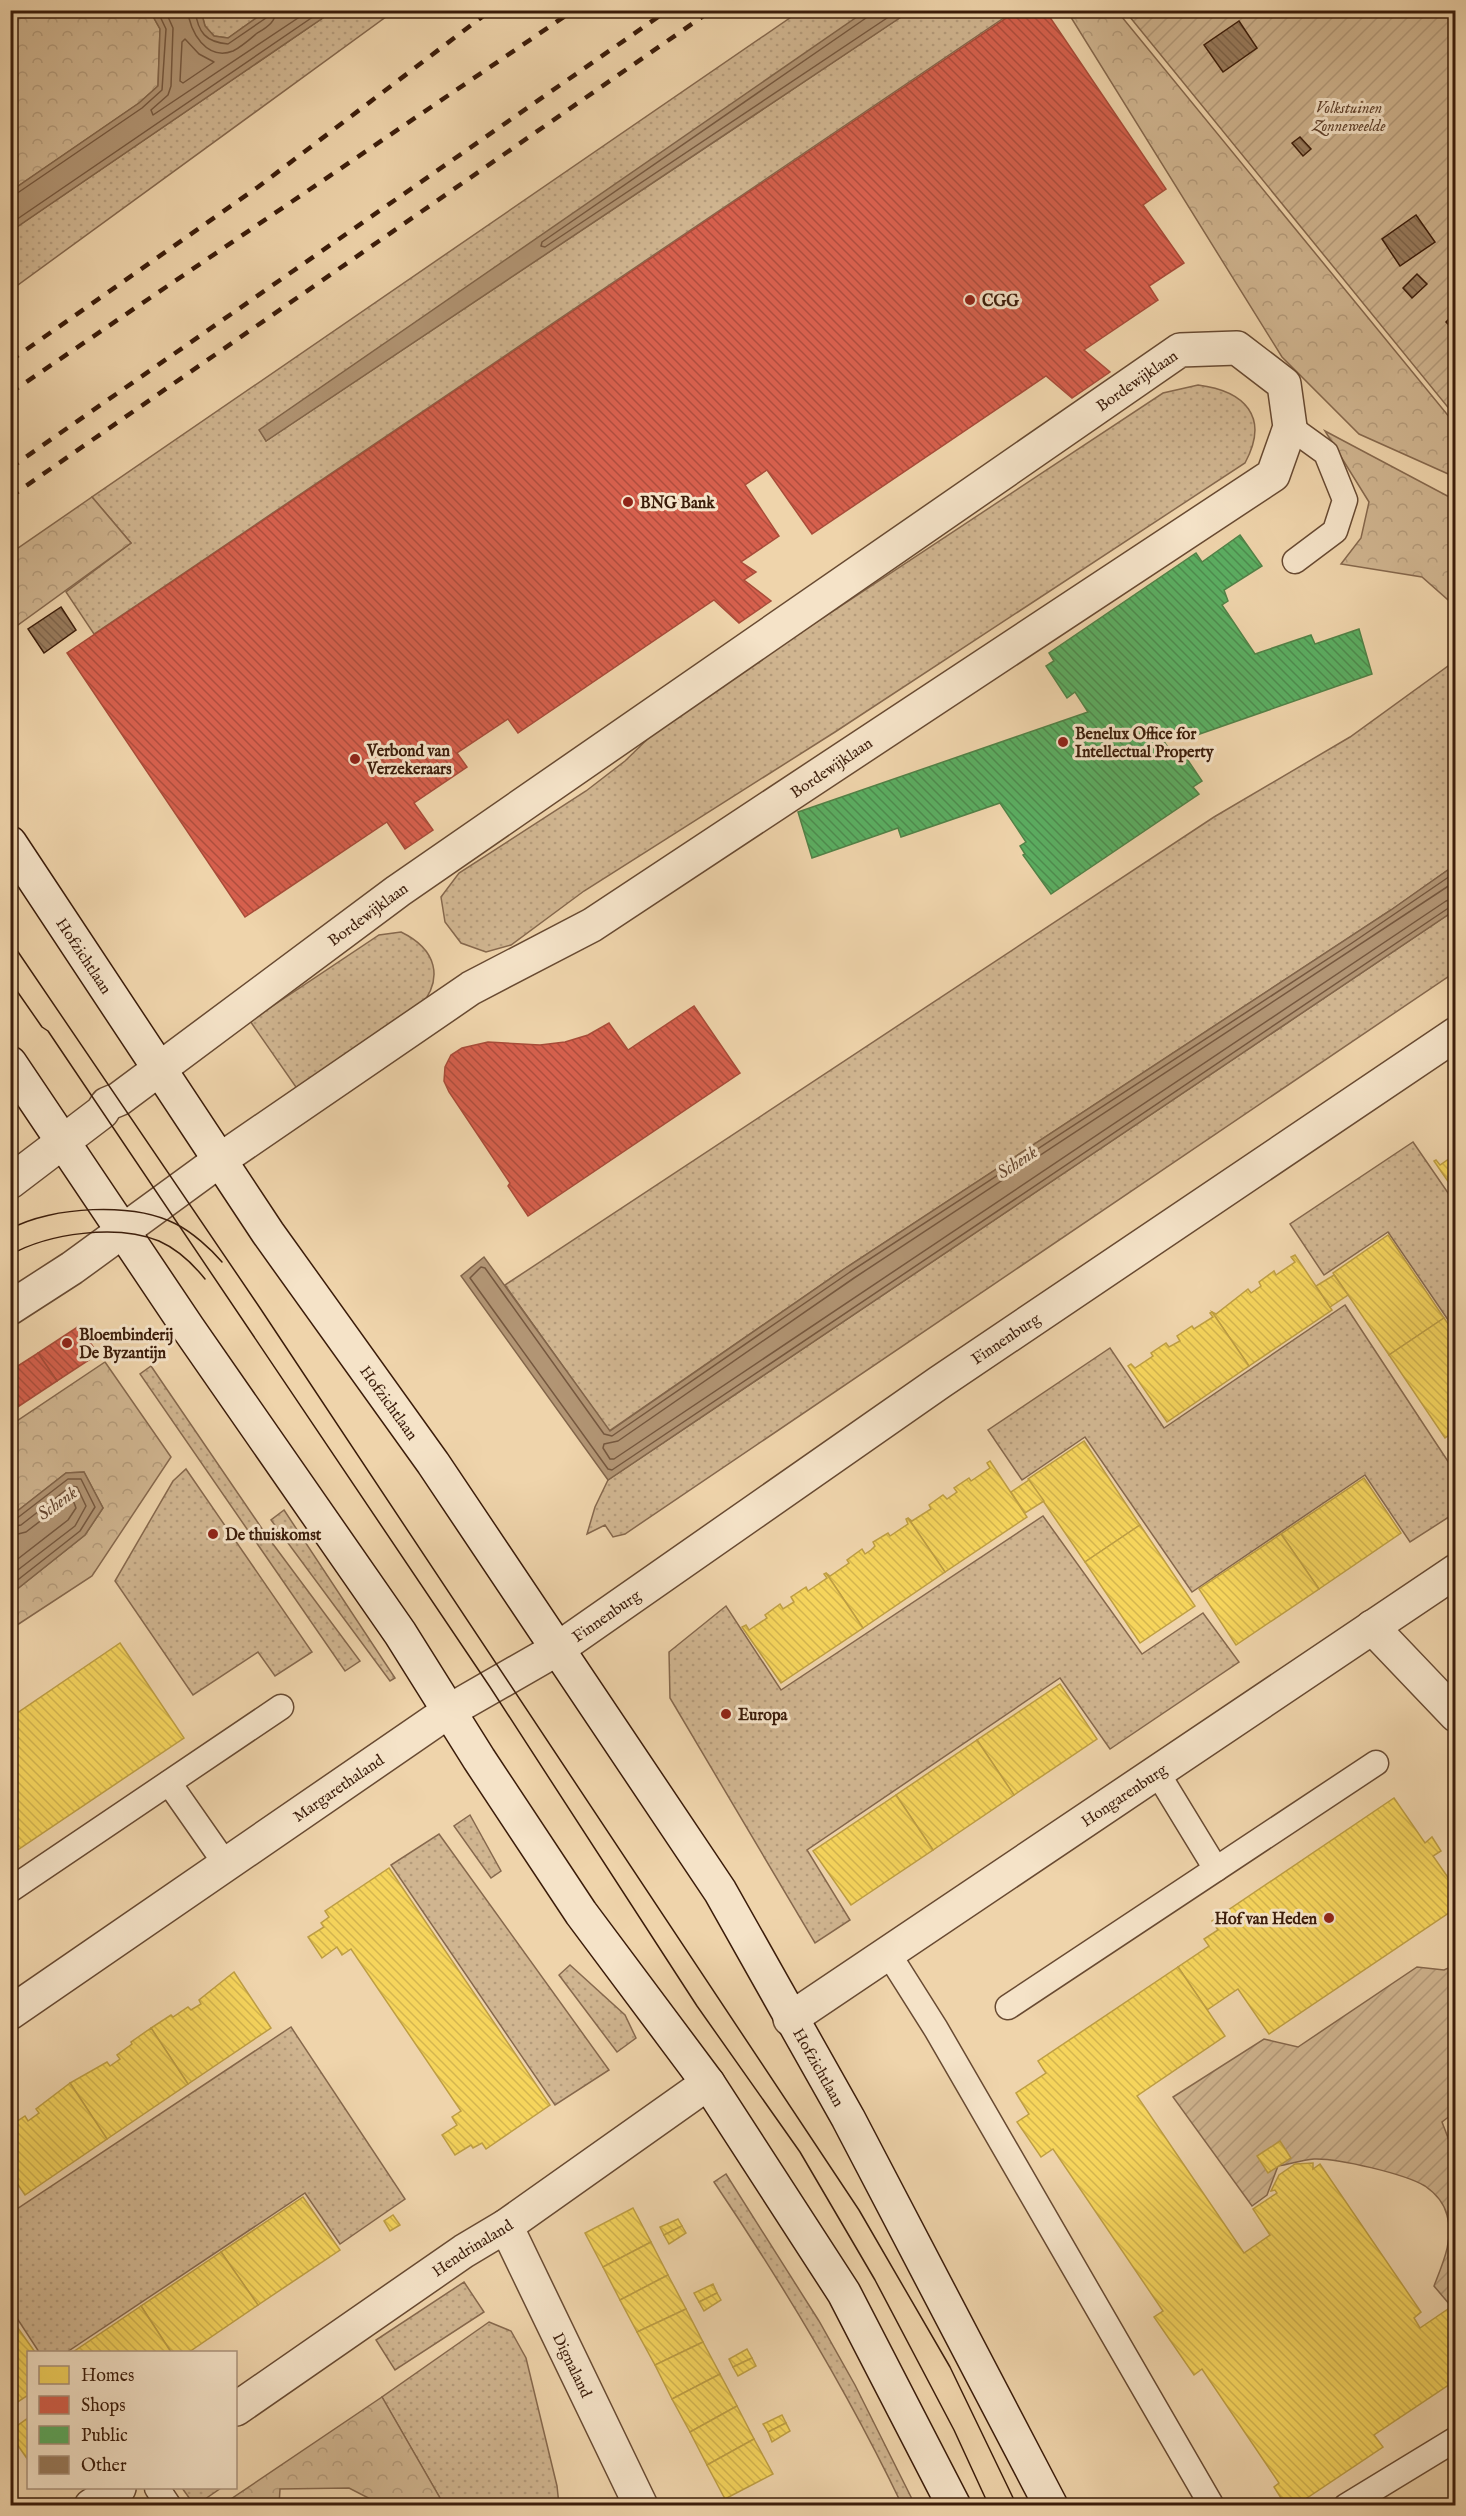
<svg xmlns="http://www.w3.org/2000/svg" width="1466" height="2516" font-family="'IM FELL English',serif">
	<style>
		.grass { fill: url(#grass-dots); stroke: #86684d; stroke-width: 1.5 }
		.forest { fill: url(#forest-crowns); stroke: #86684d; stroke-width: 1.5 }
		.garden { fill: url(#garden-furrows); stroke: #86684d; stroke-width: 1.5 }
		.water { fill: #b29574; stroke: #82654a; stroke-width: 1.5 }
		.homes { fill: url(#homes-back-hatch); stroke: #be9e43; stroke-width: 1.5 }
		.shops { fill: url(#shops-back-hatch); stroke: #a84c39; stroke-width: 1.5 }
		.public { fill: url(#public-back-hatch); stroke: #518247; stroke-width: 1.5 }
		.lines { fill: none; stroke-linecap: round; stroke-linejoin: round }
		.shore { stroke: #76583f; stroke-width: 1.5 }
		.building { fill: url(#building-back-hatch); stroke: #3b1c0a; stroke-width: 1.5 }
		.service-casing { stroke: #684a32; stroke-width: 27 }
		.minor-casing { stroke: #684a32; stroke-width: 36 }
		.tertiary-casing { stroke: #684a32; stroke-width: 36 }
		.secondary-casing { stroke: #3b1c0a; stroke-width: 36 }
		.service { stroke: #f5e3c8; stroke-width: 24 }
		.minor { stroke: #f5e3c8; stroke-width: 33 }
		.tertiary { stroke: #f5e3c8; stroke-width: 33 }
		.secondary { stroke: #f5e3c8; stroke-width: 33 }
		.tram { stroke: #3b1c0a; stroke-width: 1.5 }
		.rail { stroke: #3b1c0a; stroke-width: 4.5; stroke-dasharray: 10 10; stroke-linecap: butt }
		.poi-dot { fill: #8f2418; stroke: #f5e3c8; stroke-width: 2 }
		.labels { text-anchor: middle; stroke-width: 6; stroke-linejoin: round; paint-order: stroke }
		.park-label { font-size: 16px; font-style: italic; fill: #60422c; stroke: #f5e3c8 }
		.poi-label { font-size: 16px; font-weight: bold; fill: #3b1c0a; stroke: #f5e3c8; text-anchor: start }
		.street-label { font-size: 16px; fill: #3b1c0a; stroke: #f5e3c8 }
		.water-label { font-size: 18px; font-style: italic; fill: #65462f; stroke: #f5e3c8 }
	</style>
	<defs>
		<pattern id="grass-dots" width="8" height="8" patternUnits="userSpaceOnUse" patternTransform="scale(1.5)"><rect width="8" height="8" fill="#d0b590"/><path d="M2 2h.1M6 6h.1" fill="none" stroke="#b49b7b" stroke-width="1.8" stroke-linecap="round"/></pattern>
		<pattern id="forest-crowns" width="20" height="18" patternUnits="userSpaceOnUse" patternTransform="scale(1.5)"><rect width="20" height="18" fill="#d0b590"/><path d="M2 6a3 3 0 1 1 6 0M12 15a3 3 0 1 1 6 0" fill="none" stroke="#b49b7b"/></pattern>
		<pattern id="garden-furrows" width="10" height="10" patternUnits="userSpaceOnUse" patternTransform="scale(1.5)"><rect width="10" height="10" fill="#d0b590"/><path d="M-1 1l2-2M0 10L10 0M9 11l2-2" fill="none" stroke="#b49b7b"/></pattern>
		<pattern id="homes-back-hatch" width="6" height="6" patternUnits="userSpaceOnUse" patternTransform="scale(1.5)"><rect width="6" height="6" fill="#f6d55c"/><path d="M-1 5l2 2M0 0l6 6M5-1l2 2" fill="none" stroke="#d4b64f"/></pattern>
		<pattern id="shops-back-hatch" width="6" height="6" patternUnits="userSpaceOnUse" patternTransform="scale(1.5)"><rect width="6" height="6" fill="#d6604d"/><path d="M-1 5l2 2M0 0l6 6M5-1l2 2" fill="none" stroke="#af4e3e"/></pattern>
		<pattern id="public-back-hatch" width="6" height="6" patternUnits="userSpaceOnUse" patternTransform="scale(1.5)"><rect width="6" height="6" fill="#5aae61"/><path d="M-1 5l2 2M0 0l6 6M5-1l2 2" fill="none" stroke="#4c8d4e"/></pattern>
		<pattern id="building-back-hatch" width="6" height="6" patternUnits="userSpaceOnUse" patternTransform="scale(1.5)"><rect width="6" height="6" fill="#997c5e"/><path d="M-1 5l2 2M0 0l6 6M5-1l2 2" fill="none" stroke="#7e654c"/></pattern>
	</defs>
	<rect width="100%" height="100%" fill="#efd4ab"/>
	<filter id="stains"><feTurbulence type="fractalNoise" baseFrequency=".00333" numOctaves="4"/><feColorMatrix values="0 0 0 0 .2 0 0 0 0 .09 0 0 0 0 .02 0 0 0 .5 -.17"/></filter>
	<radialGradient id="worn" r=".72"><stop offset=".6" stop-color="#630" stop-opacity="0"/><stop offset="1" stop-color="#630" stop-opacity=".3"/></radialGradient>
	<g class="grass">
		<polygon points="14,10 17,42 11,101 10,11"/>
		<polygon points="201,11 266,11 228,38 214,36 205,26"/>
		<polygon points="333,11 394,11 11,290 11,231"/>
		<polygon points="800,11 867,11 260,430 266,441 910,11 1014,11 94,634 66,592 131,543 92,497"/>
		<path d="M1198,385c47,6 72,32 47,78l-410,269 -251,159 -73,54 -25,7 -25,-9 -16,-21 -4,-25 18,-24 127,-82 39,-30 39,-38 499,-330z"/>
		<polygon points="1455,661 1455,865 1391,910 847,1267 609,1431 505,1285 1214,817 1350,737"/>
		<polygon points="1455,910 1455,972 625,1534 613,1537 605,1525 587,1534 595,1507 608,1480"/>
		<path d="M401,932c35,17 44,46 18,76l-121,82 -48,-69 129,-86z"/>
		<polygon points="1413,1142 1455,1203 1455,1330 1388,1232 1324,1275 1290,1224"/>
		<polygon points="1345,1305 1455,1472 1455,1513 1410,1542 1365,1475 1192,1592 1085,1437 1022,1480 988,1430 1110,1348 1164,1428"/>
		<polygon points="151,1366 267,1536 360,1661 345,1671 140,1374"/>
		<polygon points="186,1469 312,1652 275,1676 258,1652 193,1695 115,1581 173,1481"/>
		<polygon points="284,1510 395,1678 390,1681 271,1520"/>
		<polygon points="1043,1516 1142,1654 1203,1613 1239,1662 1110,1749 1060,1678 807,1850 850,1920 815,1943 670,1698 669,1652 726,1606 781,1690"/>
		<polygon points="470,1815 501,1871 491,1878 454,1826"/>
		<polygon points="439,1834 609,2070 555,2105 391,1865"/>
		<polygon points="570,1965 625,2015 636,2038 617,2052 559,1975"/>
		<polygon points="291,2027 405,2199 340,2244 305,2193 67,2352 39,2352 11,2309 11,2213"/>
		<path d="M726,2174l93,147 36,64 60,120h-13c-54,-113 -118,-219 -188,-323z"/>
		<polygon points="464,2282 484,2312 395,2370 376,2340"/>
		<polygon points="489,2322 511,2331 526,2358 557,2486 559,2505 444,2505 382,2397"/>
		<polygon points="182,2488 221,2488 195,2506"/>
	</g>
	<g class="forest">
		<polygon points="14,11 150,11 160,29 158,86 139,103 11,191 10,101 17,42"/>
		<polygon points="1067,11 1117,11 1455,424 1455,477 1359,434 1282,357"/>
		<polygon points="1325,431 1455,500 1455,606 1422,577 1341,564 1361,538 1369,502"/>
		<polygon points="92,497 131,543 11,630 11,553"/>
		<polygon points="105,1362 171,1457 92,1576 11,1629 11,1594 85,1535 103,1508 84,1472 66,1473 11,1516 11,1425"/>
		<polygon points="382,2397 444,2505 382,2505 349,2488 280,2489 279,2505 222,2505"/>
	</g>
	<g class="garden">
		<polygon points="1125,11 1455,11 1455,416"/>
		<path d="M1455,1965v147l-13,10 13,34v145l-5,4 -16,-19c9,-23 20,-47 13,-71 -3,-12 -12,-22 -22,-29 -20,-12 -87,-28 -111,-27 -12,1 -24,5 -36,7l-11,29 -15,11 -79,-109 91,-58 34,8 119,-80 27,3z"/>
	</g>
	<g class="water">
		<polygon points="867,10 910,11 266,441 259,430"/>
		<polygon points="150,11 201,11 205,26 214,36 228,38 266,11 333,11 11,231 11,191 139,103 158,86 160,29"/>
		<polygon points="1455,865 1455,910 608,1480 461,1276 484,1257 610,1431 847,1267 1391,910"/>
		<polygon points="84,1472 103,1508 85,1535 11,1594 11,1516 66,1473"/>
	</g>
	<g class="homes">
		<polygon points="1456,1154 1456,1193 1434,1161 1436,1160 1440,1165"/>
		<polygon points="1388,1235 1444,1318 1389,1355 1333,1273"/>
		<polygon points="1295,1255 1332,1310 1249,1366 1212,1312 1216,1314 1248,1289 1251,1293 1261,1286 1259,1282 1274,1271 1276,1275 1295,1262 1291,1257"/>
		<polygon points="1334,1275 1348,1295 1330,1307 1316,1286"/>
		<polygon points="1212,1312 1249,1366 1167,1422 1128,1366 1131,1364 1135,1368 1153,1356 1151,1353 1166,1343 1169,1347 1180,1341 1177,1336 1192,1326 1194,1329 1213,1317 1210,1313"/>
		<polygon points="1444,1318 1456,1335 1456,1430 1445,1438 1389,1355"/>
		<polygon points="1084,1441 1140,1525 1085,1562 1028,1479"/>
		<polygon points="990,1461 1027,1517 945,1572 908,1518 912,1521 931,1509 929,1505 943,1495 947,1499 957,1492 954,1488 969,1478 971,1481 990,1468 987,1463"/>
		<polygon points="1364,1478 1401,1533 1319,1589 1281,1534"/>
		<polygon points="1029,1480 1044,1501 1025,1513 1011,1492"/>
		<polygon points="908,1518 945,1572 863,1628 826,1573 830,1576 849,1563 847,1560 862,1549 865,1554 871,1550 875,1546 873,1542 888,1533 890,1536 908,1524 906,1519"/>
		<polygon points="1140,1525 1195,1606 1140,1643 1085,1562"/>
		<polygon points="1281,1534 1319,1589 1236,1645 1199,1589"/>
		<polygon points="826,1573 863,1628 781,1683 742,1627 746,1625 749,1630 767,1618 765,1615 780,1604 783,1609 794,1602 791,1597 806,1587 808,1591 827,1578 824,1574"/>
		<polygon points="120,1643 184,1738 10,1855 10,1718"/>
		<polygon points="1060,1684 1097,1739 1014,1795 977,1740"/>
		<polygon points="977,1740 1014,1795 933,1850 896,1795"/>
		<polygon points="896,1795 933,1850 851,1905 813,1851"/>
		<polygon points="1394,1798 1425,1843 1432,1837 1441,1851 1433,1856 1456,1889 1456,1908 1269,2034 1238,1989 1207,2010 1178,1967 1209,1946 1204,1939 1218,1930 1212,1921"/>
		<polygon points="389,1868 550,2105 486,2149 482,2143 473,2148 471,2145 455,2155 442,2135 457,2125 452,2117 461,2111 351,1949 342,1955 337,1947 322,1958 308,1937 324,1927 321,1923 329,1917 325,1911"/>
		<polygon points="1178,1967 1225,2036 1137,2096 1244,2253 1270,2235 1253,2209 1277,2193 1275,2190 1271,2191 1279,2175 1295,2164 1313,2163 1313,2169 1320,2164 1421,2312 1414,2318 1420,2328 1451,2307 1456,2314 1456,2380 1374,2435 1383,2447 1295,2506 1286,2506 1274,2487 1279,2483 1202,2369 1194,2375 1154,2317 1163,2311 1053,2149 1041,2157 1017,2122 1029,2114 1016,2093 1046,2073 1038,2061"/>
		<polygon points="234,1972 271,2028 188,2084 151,2028 171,2015 173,2017 188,2007 191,2010 201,2004 199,2000"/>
		<polygon points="151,2028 188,2084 107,2139 70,2083 107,2062 110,2066 120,2059 117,2055 132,2044 131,2042"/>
		<polygon points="70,2083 107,2139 25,2195 10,2173 10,2126 25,2116 28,2121 39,2113 36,2109"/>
		<polygon points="1280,2141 1291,2158 1268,2173 1257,2156"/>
		<polygon points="303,2197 340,2250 258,2305 221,2252"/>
		<polygon points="633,2208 651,2242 603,2267 585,2233"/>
		<polygon points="393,2215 400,2225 390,2231 384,2221"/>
		<polygon points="678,2219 682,2226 664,2235 660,2227"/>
		<polygon points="682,2226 686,2233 669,2244 664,2235"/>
		<polygon points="651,2242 668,2275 620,2300 603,2267"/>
		<polygon points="221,2252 258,2305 189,2352 171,2352 141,2306"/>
		<polygon points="668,2275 686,2309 637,2332 620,2300"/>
		<polygon points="713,2284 717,2293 699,2302 694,2293"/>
		<polygon points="717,2293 721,2300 704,2311 699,2302"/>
		<polygon points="141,2306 171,2352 73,2352"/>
		<polygon points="686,2309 703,2342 655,2365 637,2332"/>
		<polygon points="10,2317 35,2352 28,2352 28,2395 10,2407"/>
		<polygon points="703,2342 720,2374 672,2399 655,2365"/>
		<polygon points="747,2349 752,2358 733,2367 729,2359"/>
		<polygon points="752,2358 756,2366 738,2376 733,2367"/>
		<polygon points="720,2374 737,2406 690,2432 672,2399"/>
		<polygon points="737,2406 754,2439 707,2465 690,2432"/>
		<polygon points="782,2415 786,2423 768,2432 763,2424"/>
		<polygon points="28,2418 28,2460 10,2434 10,2431"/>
		<polygon points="786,2423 790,2431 772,2442 768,2432"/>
		<polygon points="754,2439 773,2474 725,2499 707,2465"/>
	</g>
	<g class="shops">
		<polygon points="1018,10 1045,10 1166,189 1143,205 1184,263 1149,286 1158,300 1084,350 1110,372 1072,398 1046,376 812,534 767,470 745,485 779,536 741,562 756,572 744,580 771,601 739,623 714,600 518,733 508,719 457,753 467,767 414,803 433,830 405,849 387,822 245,917 67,653"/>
		<polygon points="694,1006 740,1073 528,1216 508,1186 510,1183 449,1092 444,1081 445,1067 451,1055 462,1048 488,1042 540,1045 565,1042 588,1035 609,1023 628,1050"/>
		<polygon points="79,1326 98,1354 57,1381 38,1353"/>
		<polygon points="38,1353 57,1381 10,1412 10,1371"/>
	</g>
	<polygon class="public" points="1240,535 1262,566 1224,590 1228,601 1222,605 1255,654 1311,635 1315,644 1359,629 1372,674 1194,736 1191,727 1161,737 1173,755 1181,750 1202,781 1193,787 1199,794 1051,894 1023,855 1025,854 1020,846 1026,842 1000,803 901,837 898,828 812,858 798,812 1088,712 1075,692 1067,698 1046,666 1054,661 1049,653 1196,553 1202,562"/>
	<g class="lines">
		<g class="shore">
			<polyline points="165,10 173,28 171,86 168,95 151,110 153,115 310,10"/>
			<path d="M188,10c1,22 19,51 45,41 8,-4 16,-11 23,-17 9,-6 20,-11 20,-24"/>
			<path d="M195,10c3,23 11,32 33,34l38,-26 3,-8"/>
			<polyline points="869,10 866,18 542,242 541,246 545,247 899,10"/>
			<polygon points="185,39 199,54 214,62 183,83 180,81 182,42"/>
			<polyline points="10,195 16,194 142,108 162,90 166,29 157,10"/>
			<polyline points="10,224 323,10"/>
			<polyline points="1456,872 1352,943 850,1272 612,1436 604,1434 485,1268 481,1267 470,1278 608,1469 612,1470 1450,907 1456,906"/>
			<polyline points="1456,881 854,1278 618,1441 604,1444 603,1448 610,1459 614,1459 1446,901 1456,898"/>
			<polyline points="10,1520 16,1519 68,1479 81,1479 95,1507 80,1531 10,1586"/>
			<polyline points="10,1527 21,1525 71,1486 77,1487 86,1506 75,1526 10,1576"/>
			<polyline points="10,1536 26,1532 69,1499 73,1500 76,1508 68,1520 10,1565"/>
		</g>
	</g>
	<g class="building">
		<polygon points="1239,21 1257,48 1223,72 1204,45"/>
		<polygon points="1300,137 1311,149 1303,156 1292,143"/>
		<polygon points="1416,215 1435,242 1400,266 1382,239"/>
		<polygon points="1417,274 1427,284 1412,298 1403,288"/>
		<polygon points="1456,312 1456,332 1446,322"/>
		<polygon points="61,607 76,630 44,653 28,629"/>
	</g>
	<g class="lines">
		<g class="service-casing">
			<g id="service">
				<polyline points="1290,427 1326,453 1345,500 1335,531 1295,561"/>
				<polyline points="1158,1774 1216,1869"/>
				<polyline points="169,1783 227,1866"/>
				<polyline points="10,1890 281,1707"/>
				<polyline points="888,1953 936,2029 1212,2506"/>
				<polyline points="1008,2007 1376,1763"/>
				<polyline points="157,2488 169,2506"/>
				<polyline points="1346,2506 1456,2439"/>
			</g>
		</g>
		<g class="minor-casing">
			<g id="minor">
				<path id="s1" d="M10,1182l92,-70 5,-8 12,-5 279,-208 782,-541 57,-2 47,36 6,43 -17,48 -681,450 -121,63 -251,172 -148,108 -62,40"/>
				<polyline points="1372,1627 1456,1715"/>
				<path id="s2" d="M10,2013l439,-302"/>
				<path id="s3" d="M790,2019l666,-448"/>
				<path id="s4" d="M506,2226l135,280"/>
				<path id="s5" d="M236,2409l228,-158 42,-25 202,-143"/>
				<polyline points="91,2506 119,2488"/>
			</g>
		</g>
		<g class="tertiary-casing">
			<g id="tertiary">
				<path id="s6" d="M449,1711l110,-63 381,-266 516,-348"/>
			</g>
		</g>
		<g class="secondary-casing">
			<g id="secondary">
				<path id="s7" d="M10,843l258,390 165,230 287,428 128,227 203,388"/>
				<polyline points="10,1063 188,1328 400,1633 479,1759 581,1913 708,2083 844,2293 954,2506"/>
			</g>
		</g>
		<use href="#service" class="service"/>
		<use href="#minor" class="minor"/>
		<use href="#tertiary" class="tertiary"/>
		<use href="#secondary" class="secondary"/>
		<g class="tram">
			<polyline points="10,940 260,1308 859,2210 950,2367 1017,2506"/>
			<polyline points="10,981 42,1027 48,1031 490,1687 697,2006 800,2152 875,2280 954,2430 989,2506"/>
			<path d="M10,1229c42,-23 124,-27 166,-5 16,8 35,25 46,38"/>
			<path d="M10,1255c39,-22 107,-31 149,-14 18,8 34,23 46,38"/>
		</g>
		<g class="rail">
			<polyline points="10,361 258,187 491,10"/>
			<polyline points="10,393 574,10"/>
			<polyline points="10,468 668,10"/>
			<polyline points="10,497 712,10"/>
		</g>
	</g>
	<g class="poi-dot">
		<circle cx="970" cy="300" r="6"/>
		<circle cx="628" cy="502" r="6"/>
		<circle cx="1063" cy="742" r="6"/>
		<circle cx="355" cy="759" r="6"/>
		<circle cx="67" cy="1343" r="6"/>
		<circle cx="213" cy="1534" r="6"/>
		<circle cx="726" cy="1714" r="6"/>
		<circle cx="1329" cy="1918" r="6"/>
	</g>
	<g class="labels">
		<g class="park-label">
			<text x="1349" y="113">Volkstuinen<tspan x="1349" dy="18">Zonneweelde</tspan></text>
		</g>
		<g class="poi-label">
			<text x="982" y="306">CGG</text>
			<text x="640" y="508">BNG Bank</text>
			<text x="1075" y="739">Benelux Office for<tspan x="1075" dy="18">Intellectual Property</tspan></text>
			<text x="367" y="756">Verbond van<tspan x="367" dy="18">Verzekeraars</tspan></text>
			<text x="79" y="1340">Bloembinderij<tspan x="79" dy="18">De Byzantijn</tspan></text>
			<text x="225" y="1540">De thuiskomst</text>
			<text x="738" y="1720">Europa</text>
			<text x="1317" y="1924" text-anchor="end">Hof van Heden</text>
		</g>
		<g class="street-label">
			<text dy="6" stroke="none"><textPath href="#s1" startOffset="1384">Bordewijklaan</textPath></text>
			<text transform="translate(831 767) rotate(-34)" y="6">Bordewijklaan</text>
			<text dy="6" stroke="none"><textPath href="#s1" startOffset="448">Bordewijklaan</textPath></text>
			<text dy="6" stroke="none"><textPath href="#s7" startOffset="135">Hofzichtlaan</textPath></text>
			<text dy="6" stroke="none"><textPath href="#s6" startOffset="670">Finnenburg</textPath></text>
			<text dy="6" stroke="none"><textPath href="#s7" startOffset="676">Hofzichtlaan</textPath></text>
			<text dy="6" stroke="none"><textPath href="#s6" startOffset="184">Finnenburg</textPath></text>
			<text dy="6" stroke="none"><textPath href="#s2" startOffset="398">Margarethaland</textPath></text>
			<text dy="6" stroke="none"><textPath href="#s3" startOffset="402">Hongarenburg</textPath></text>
			<text dy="6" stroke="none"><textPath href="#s7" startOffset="1468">Hofzichtlaan</textPath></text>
			<text dy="6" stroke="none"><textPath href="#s5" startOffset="286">Hendrinaland</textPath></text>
			<text dy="6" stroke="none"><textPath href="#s4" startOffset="154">Dignaland</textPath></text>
		</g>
		<g class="water-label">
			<text transform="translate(1017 1162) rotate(-34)" y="6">Schenk</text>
			<text transform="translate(57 1503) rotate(-36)" y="6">Schenk</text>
		</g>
	</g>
	<rect width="1466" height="2516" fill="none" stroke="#efd4ab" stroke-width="36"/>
	<rect x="12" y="12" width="1442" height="2492" fill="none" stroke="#3b1c0a" stroke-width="3"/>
	<rect x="18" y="18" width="1430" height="2480" fill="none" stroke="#3b1c0a" stroke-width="1.5"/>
	<rect x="27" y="2351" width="210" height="138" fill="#f5e3c8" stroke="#ab937c" stroke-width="1.5"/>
	<rect x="39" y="2366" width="30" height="18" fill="#f6d55c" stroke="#ab937c" stroke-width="1.5"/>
	<text x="81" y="2381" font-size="18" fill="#3b1c0a">Homes</text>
	<rect x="39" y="2396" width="30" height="18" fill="#d6604d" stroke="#ab937c" stroke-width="1.5"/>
	<text x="81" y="2411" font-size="18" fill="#3b1c0a">Shops</text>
	<rect x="39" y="2426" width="30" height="18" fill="#5aae61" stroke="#ab937c" stroke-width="1.5"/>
	<text x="81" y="2441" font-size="18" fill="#3b1c0a">Public</text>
	<rect x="39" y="2456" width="30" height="18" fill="#997c5e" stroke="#ab937c" stroke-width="1.5"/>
	<text x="81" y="2471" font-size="18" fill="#3b1c0a">Other</text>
	<rect width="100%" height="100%" filter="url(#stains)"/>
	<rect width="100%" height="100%" fill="url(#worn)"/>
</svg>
